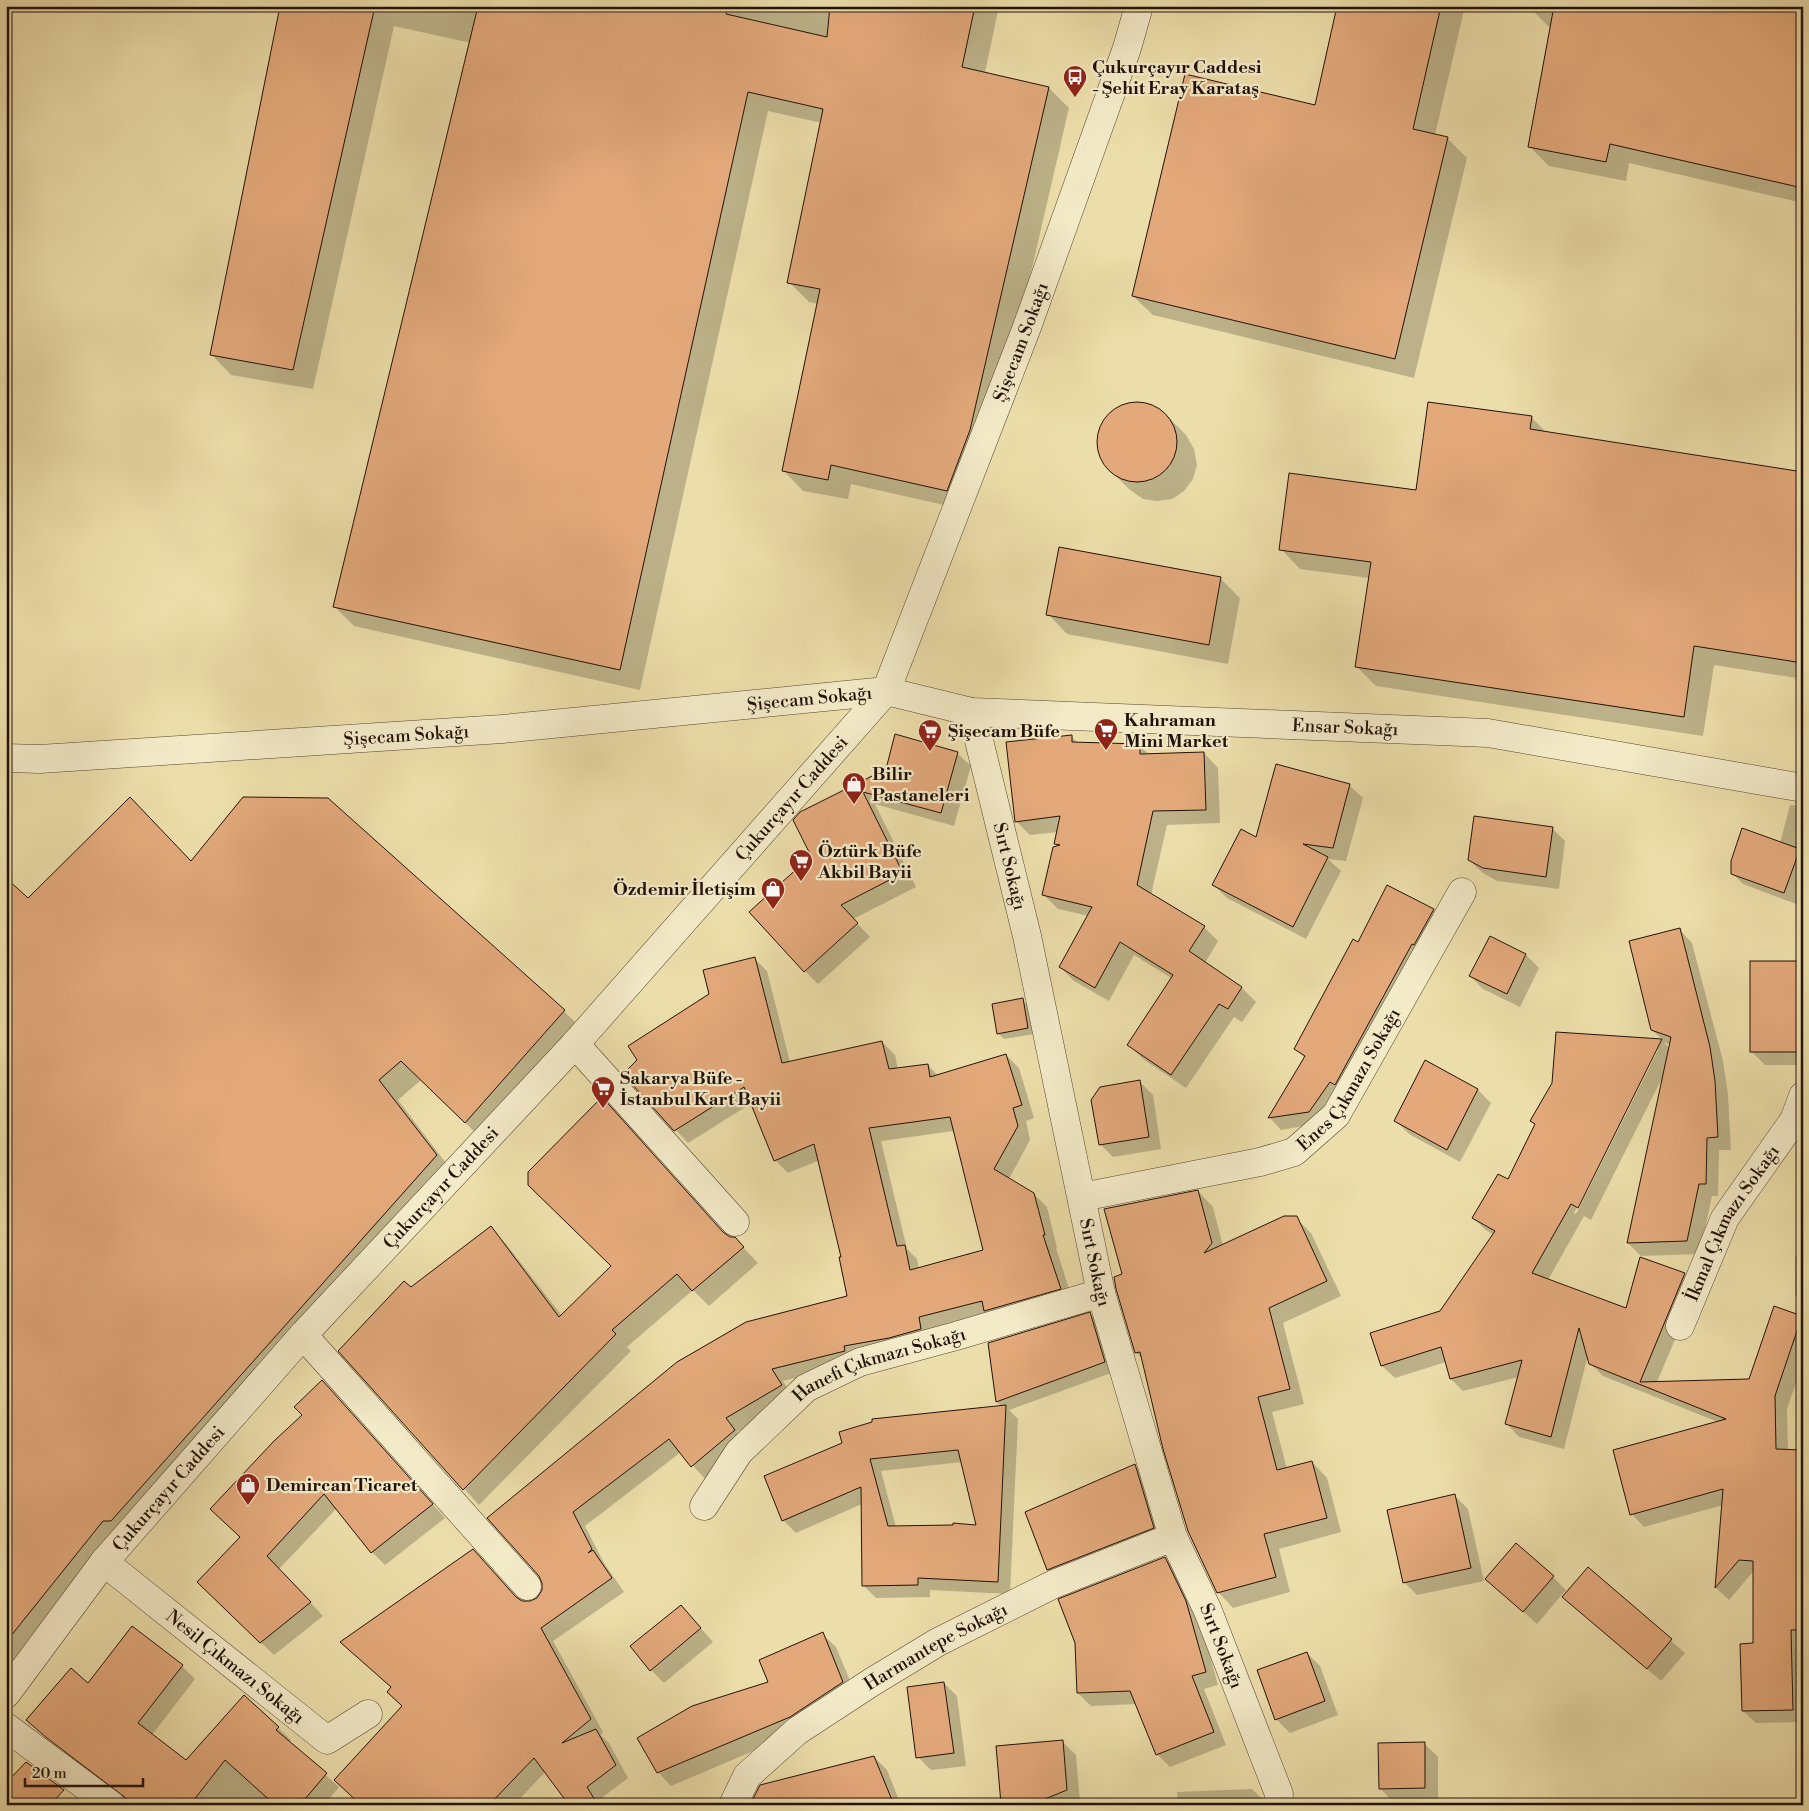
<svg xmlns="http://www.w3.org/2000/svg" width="1809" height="1811" font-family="'Libre Bodoni',serif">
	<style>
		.shadow { fill: #0003; fill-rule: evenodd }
		.building { fill: #e3a97b; stroke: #221108; fill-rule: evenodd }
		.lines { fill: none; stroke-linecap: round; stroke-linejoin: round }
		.minor-casing { stroke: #544430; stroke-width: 29 }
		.minor { stroke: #f3eac8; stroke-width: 28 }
		.labels { text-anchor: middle; stroke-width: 4.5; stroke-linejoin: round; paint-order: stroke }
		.poi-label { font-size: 18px; font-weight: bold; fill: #221108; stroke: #f3eac8; text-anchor: start }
		.street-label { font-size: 18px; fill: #221108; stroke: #f3eac8 }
	</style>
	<rect width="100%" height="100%" fill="#ecdeaa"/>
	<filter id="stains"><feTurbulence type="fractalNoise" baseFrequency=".004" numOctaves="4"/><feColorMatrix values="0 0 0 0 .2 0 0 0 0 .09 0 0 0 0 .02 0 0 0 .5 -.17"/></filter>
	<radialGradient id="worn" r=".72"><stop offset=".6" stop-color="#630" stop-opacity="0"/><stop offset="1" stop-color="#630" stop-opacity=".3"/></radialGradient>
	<g class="shadow">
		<polygon points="282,6 999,6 985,73 1049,88 1069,108 990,450 966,510 851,484 848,499 803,491 784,471 818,304 809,302 789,282 822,123 768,111 640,690 354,626 334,606 471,43 394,26 313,389 231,375 212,355"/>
		<polygon points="1338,6 1465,6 1435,135 1447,138 1467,158 1414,378 1153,315 1133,296 1316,106"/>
		<polygon points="1531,6 1803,6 1803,203 1629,163 1626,181 1549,166 1529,146 1551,29 1531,9"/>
		<polygon points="1137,402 1152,406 1166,415 1186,435 1194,449 1197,465 1193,479 1184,491 1172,499 1157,501 1143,499 1130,490 1110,470 1102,457 1099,443 1101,427 1109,415 1121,406"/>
		<polygon points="1532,418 1547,433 1803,474 1803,679 1714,665 1703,736 1376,686 1356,666 1369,578 1300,569 1281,549 1417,492"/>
		<polygon points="1220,578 1240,598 1228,664 1067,634 1048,614"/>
		<polygon points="1071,736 1078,743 1140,746 1150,755 1204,753 1218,768 1220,823 1167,825 1151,895 1204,927 1218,941 1205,963 1242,988 1256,1002 1242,1022 1234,1017 1186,1088 1143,1059 1129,1045 1173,979 1134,955 1109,1001 1074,981 1060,967 1089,916 1058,909 1044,895 1059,847 1056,843 1058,832 1030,835 1016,821"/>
		<polygon points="957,753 971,766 954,826 875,804 916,887 853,919 870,937 818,984 805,971 812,856 795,820"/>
		<polygon points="1349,785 1363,798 1346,861 1328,859 1341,871 1306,939 1227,898 1214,885 1257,838"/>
		<polygon points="328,799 564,1011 584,1031 485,1142 421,1080 398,1100 455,1175 6,1687 6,880 28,900 192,862"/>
		<polygon points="1790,805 1803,806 1803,887 1796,904 1743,884 1732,873 1780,843"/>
		<polygon points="1552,828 1565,841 1559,889 1497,881 1483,873 1469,860"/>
		<polygon points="1387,887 1434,910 1446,922 1321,1123 1281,1130 1270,1118 1305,1058 1295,1048 1359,944"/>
		<path d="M1679,929l13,14 31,118 5,34 3,55h-12l-1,46h-6l-12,58 -59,2 -13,-13 36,-169 -73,146 -7,-4 -36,64 79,30 57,-36 13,13 -40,95 92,-2 52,-62 2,1v44l-16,46 1,42 15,1v270l-47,1 -13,-12 11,-66v-72h-2l-23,27 -13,-12 7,-83 -79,22 -12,-13 86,-92 -115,-46 -13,-13 -2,-8 -24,94 -45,-12 -12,-13 12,-47 -56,14 -12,-12 -5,-17 -51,16 -13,-12 -10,-32 69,-22 53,-77 -8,-5 -13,-12 36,-37 27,-55 -5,-5 23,-38 4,-50 105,7 -11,-10zM1664,1042l7,3 -1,4zM1655,1050h3l-82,164 -2,-1z"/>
		<polygon points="1490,938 1526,955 1539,968 1520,1007 1483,989 1470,976"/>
		<path d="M754,958l13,13 23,91 92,-20 13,13 3,14 30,-4 10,11 68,-21 13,13 15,50 -8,3 4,19 -21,39 25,15 13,13 10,41h-1l17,53 -216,62 -74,18 11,18 -57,33 10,11 -42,36 -24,-27 -96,74 19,37 20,29 -71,49 50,91 -2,3 8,8 19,35 -29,22 3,5h-32l-24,-34 -32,34h-153l43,-98 -12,-19 -50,-46 176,-42 12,3 8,-4 5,-8 1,-8 -4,-8 -51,-57 359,-221 -5,-39 -23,-98 -32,13 -13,-13 -23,-57 -64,40 -63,-68 85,-80zM954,1131l30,120 -65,18 -2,-10 -10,-10 -26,-108z"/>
		<polygon points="1803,963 1803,1065 1765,1065 1752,1052"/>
		<polygon points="1022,999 1028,1006 1034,1034 1004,1039 998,1033"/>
		<polygon points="1426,1062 1478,1090 1491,1103 1460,1162 1409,1134 1396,1121"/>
		<polygon points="1139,1081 1153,1095 1161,1149 1113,1157 1100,1144"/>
		<polygon points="1198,1191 1213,1207 1223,1246 1296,1218 1311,1233 1341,1296 1283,1323 1304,1404 1272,1412 1287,1469 1312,1462 1327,1478 1341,1532 1279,1549 1290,1592 1233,1608 1218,1592 1143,1359 1136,1353 1117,1289 1123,1275"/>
		<polygon points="491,1228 506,1244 562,1316 727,1236 734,1238 758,1263 709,1306 693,1290 627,1347 631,1351 479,1505 340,1351 411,1289"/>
		<polygon points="1795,1256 1803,1256 1803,1301 1795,1295"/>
		<path d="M1090,1314l10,9 14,49 -105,38 9,9 -8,175 -80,-4v7l-54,1 -13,-13 -1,-81 -66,29 -13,-13 -18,-43 237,-70 -5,-5zM962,1462l16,64 -82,1 -15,-56z"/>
		<polygon points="335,1395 445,1518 385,1565 372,1552 337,1508 279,1569 323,1616 274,1655 211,1595 241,1538"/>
		<polygon points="1135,1466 1148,1479 1166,1541 1061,1582 1048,1569"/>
		<polygon points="1455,1496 1468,1509 1484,1581 1417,1595 1404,1582"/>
		<polygon points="1165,1558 1178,1572 1199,1616 1218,1685 1204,1689 1226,1745 1170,1767 1157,1754 1137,1704 1091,1706 1078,1693"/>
		<polygon points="1588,1568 1685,1653 1661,1681 1564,1597"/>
		<polygon points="1553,1577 1566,1590 1537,1624 1487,1579"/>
		<polygon points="681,1606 713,1642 664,1683 651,1670"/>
		<polygon points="822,1634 836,1647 856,1695 803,1730 671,1786 658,1772 769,1683"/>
		<polygon points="1307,1653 1320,1666 1338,1715 1290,1733 1276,1719 1259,1671"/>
		<polygon points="182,1666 195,1679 152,1735 187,1762 278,1728 291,1740 289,1742 339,1787 324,1805 237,1805 241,1798 232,1805 133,1805 41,1733 28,1720 89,1685"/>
		<polygon points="944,1683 957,1696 966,1766 931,1770 918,1757"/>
		<polygon points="1063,1742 1076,1755 1080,1803 1076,1805 1004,1805 1002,1803"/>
		<polygon points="1425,1744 1438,1757 1438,1801 1393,1802 1380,1788"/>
		<polygon points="874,1757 887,1770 901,1805 787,1805"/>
		<polygon points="36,1780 57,1805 6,1805"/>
		<polygon points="1252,1789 1265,1802 1265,1805 1178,1805 1177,1792"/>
	</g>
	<g class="building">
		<polygon points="280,6 375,6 293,370 210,355"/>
		<polygon points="478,6 728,6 726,14 827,37 830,6 975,6 962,67 1049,87 970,430 947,491 831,465 828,480 782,471 820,289 787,283 823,109 748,92 620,670 333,607"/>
		<polygon points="1337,6 1441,6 1413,129 1448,137 1395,359 1132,296 1185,74 1315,105"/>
		<polygon points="1554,6 1803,6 1803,166 1798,187 1610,144 1606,162 1528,147"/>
		<polygon points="1428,402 1532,416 1530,429 1803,472 1803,663 1694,646 1684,717 1355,667 1371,562 1279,550 1289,473 1416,490"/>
		<circle cx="1137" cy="442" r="40"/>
		<polygon points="1059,547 1221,577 1209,645 1046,615"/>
		<polygon points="895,734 958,752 941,813 863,792 903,873 841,905 858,923 804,972 749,912 811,856 793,820 800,812 886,769"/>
		<polygon points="1072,735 1072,742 1140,744 1140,754 1204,752 1206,810 1153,811 1137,885 1205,926 1189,951 1242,987 1228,1009 1219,1004 1171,1075 1127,1045 1173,975 1120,942 1095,988 1059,967 1092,907 1042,895 1053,847 1060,845 1054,844 1060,816 1015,822 1006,742"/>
		<polygon points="1276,764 1350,784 1333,848 1303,844 1328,857 1293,927 1212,885 1241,829 1256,837"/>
		<polygon points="130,797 191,861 243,797 328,798 565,1010 465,1123 401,1061 379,1080 437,1155 111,1521 103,1521 6,1642 6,878 28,898"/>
		<polygon points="1474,816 1553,827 1546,877 1483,868 1468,860"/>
		<polygon points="1742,828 1800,849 1784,893 1731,874 1731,861"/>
		<polygon points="1387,885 1434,909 1414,945 1412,944 1335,1085 1330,1082 1309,1112 1268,1118 1305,1056 1294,1049 1353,939 1358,942"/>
		<polygon points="1680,928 1710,1047 1715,1081 1718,1137 1707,1138 1706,1184 1699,1184 1687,1241 1627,1243 1671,1037 1651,1030 1629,941"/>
		<polygon points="1490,936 1526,954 1507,994 1469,976"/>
		<path d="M755,957l27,106 100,-22 7,28 39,-5 2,13 76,-23 16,51 -9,3 5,18 -24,43 40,24 11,42h-2l18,54 -77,22 -2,-10 -63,16 2,12 -32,9 -45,8 1,5 -73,18 10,16 -56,33 9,12 -44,37 -22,-28 -96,73 19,37 -4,4 5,-3 19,28 -71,50 50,91 -29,24 34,-14 20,36 -29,22 11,18h-29l-35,-47 -45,47h-128l-27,-25 68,-74 -15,-14 4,-5 -51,-45 133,-93 43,48 6,4h8l7,-3 5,-8v-7l-3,-7 -52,-58 190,-156 69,-40 101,-26 -8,-39h2l-27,-113 -40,17 -30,-74 -70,44 -51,-57 14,-14 -9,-14 81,-52 -6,-24zM950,1117l33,133 -73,20 -5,-25 -8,1 -28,-118z"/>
		<rect x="1750" y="961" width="53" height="91"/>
		<polygon points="1023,998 1028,1028 997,1034 992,1004"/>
		<polygon points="1556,1032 1662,1039 1578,1208 1571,1204 1532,1273 1626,1308 1640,1257 1685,1273 1640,1382 1749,1379 1774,1306 1802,1316 1775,1396 1776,1449 1803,1450 1803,1630 1791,1630 1793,1710 1742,1711 1740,1644 1753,1643 1753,1561 1739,1560 1715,1588 1723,1489 1630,1515 1613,1450 1726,1419 1589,1364 1579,1328 1551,1437 1505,1424 1522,1360 1450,1379 1441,1347 1381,1366 1370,1333 1440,1311 1495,1231 1472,1218 1498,1174 1508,1179 1535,1124 1530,1121 1552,1083"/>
		<polygon points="1425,1060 1478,1089 1447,1150 1394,1121"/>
		<polygon points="1140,1080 1149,1137 1099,1145 1091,1100 1100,1087"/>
		<polygon points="602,1097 723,1232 730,1237 735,1237 744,1247 692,1291 677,1274 612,1330 616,1334 463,1490 338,1351 404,1281 411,1287 491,1226 559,1317 611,1266 528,1185 528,1172"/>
		<polygon points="1198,1190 1212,1243 1204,1253 1284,1216 1297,1216 1327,1281 1269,1308 1290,1389 1258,1397 1277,1470 1312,1461 1327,1518 1264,1534 1276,1577 1217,1593 1188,1531 1163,1449 1140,1352 1135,1353 1116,1289 1114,1277 1122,1274 1104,1209"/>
		<polygon points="1090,1312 1105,1362 996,1402 988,1343"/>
		<polygon points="322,1380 433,1504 371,1553 324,1494 267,1556 311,1602 260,1643 197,1582 240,1537 210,1509 274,1441 302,1415 294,1407"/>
		<path d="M1006,1405l-8,177 -80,-4v7l-56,1 -1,-99 -79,34 -18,-45 78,-33 -3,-11 33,-10v-3zM958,1450l18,75 -23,-2v2l-65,1 -18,-67z"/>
		<polygon points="1135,1464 1154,1528 1047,1570 1025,1512"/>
		<polygon points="1455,1494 1471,1568 1403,1583 1387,1510"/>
		<polygon points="1516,1543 1554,1576 1523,1612 1485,1579"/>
		<polygon points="1165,1557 1186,1601 1206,1672 1192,1676 1214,1732 1156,1755 1130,1691 1077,1693 1075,1643 1058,1599"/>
		<polygon points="1588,1567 1672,1639 1647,1669 1562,1597"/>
		<polygon points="681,1605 701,1628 650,1671 630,1646"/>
		<polygon points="132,1626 183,1665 138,1723 186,1760 244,1695 279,1727 276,1730 327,1773 300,1805 275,1805 225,1760 190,1805 135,1805 47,1738 26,1720 71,1668 88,1683"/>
		<polygon points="823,1632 843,1682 790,1717 657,1773 637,1738 692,1706 768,1682 759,1660"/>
		<polygon points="1307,1652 1325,1701 1275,1720 1257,1670"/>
		<polygon points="944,1682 954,1753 916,1758 907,1687"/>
		<polygon points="1063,1740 1067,1790 1040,1801 1001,1804 996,1746"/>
		<polygon points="1425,1742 1425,1788 1379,1789 1378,1743"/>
		<polygon points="874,1756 894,1805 750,1805 760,1785"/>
		<polygon points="26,1762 64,1790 50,1805 6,1805 6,1783"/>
	</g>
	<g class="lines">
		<g class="minor-casing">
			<g id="minor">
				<path id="s1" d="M972,712l55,224 74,357 72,244 35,74 71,183 -1,11"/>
				<path id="s2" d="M6,758l34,1 462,-30 384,-38 86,21 516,21 315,55"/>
				<polyline points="575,1044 735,1222"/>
				<path id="s3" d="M1082,1197l178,-35 34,-10 42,-37 126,-223"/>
				<path id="s4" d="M1680,1326l45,-108 69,-98 9,-24"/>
				<polyline points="303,1335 527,1586"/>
				<path id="s5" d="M704,1506l35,-54 67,-64 54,-26 96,-26 145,-43"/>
				<path id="s6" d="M104,1562l223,178 41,-26"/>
				<path id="s7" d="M6,1694l98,-132 199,-227 272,-291 311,-353 141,-364 100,-279 12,-42"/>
				<polyline points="6,1727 111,1805"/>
				<path id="s8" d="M733,1805l14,-29 50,-45 75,-49 66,-40 116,-58 119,-47"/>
			</g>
		</g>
		<use href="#minor" class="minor"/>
	</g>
	<defs>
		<g id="bus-pin" transform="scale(1.25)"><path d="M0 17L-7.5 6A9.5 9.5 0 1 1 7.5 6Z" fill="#8f2418" stroke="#f3eac8"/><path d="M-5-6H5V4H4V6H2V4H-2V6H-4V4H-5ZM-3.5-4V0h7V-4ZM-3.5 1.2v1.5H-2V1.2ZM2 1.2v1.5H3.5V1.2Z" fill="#fff"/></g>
		<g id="supermarket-pin" transform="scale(1.25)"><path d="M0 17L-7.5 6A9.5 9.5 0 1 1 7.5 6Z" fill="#8f2418" stroke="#f3eac8"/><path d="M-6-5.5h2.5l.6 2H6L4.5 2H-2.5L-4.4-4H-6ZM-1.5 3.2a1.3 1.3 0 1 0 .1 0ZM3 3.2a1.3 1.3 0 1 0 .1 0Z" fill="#fff"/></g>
		<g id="shop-pin" transform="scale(1.25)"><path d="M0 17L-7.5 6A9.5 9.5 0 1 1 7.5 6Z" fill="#8f2418" stroke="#f3eac8"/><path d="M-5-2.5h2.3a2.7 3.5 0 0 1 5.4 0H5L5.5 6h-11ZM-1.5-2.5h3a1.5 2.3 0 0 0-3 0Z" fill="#fff"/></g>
	</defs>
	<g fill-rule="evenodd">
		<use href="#bus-pin" x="1075" y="77"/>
		<use href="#supermarket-pin" x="1106" y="730"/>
		<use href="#supermarket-pin" x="930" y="731"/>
		<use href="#shop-pin" x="854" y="784"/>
		<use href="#supermarket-pin" x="801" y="861"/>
		<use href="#shop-pin" x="773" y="889"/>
		<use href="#supermarket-pin" x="603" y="1088"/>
		<use href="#shop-pin" x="248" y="1485"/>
	</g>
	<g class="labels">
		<g class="poi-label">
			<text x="1092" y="73">Çukurçayır Caddesi<tspan x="1092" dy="21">- Şehit Eray Karataş</tspan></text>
			<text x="1124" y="726">Kahraman<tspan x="1124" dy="21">Mini Market</tspan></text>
			<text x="948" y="737">Şişecam Büfe</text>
			<text x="872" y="780">Bilir<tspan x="872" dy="21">Pastaneleri</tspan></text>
			<text x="818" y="857">Öztürk Büfe<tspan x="818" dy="21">Akbil Bayii</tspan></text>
			<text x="756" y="895" text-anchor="end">Özdemir İletişim</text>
			<text x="620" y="1084">Sakarya Büfe -<tspan x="620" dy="21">İstanbul Kart Bayii</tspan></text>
			<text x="266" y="1491">Demircan Ticaret</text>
		</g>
		<g class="street-label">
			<text dy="6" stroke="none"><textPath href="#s7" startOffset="1709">Şişecam Sokağı</textPath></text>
			<text dy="6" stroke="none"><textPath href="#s2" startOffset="806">Şişecam Sokağı</textPath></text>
			<text dy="6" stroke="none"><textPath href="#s2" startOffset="1345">Ensar Sokağı</textPath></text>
			<text dy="6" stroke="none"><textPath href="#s2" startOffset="401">Şişecam Sokağı</textPath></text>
			<text dy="6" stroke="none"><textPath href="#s7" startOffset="1192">Çukurçayır Caddesi</textPath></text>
			<text dy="6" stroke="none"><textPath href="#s1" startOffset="159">Sırt Sokağı</textPath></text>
			<text dy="6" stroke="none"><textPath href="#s3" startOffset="309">Enes Çıkmazı Sokağı</textPath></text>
			<text dy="6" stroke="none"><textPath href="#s7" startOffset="668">Çukurçayır Caddesi</textPath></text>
			<text dy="6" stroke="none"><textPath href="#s4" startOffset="116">İkmal Çıkmazı Sokağı</textPath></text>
			<text dy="6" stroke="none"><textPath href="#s1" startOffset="564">Sırt Sokağı</textPath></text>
			<text dy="6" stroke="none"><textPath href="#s5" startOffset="234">Hanefi Çıkmazı Sokağı</textPath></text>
			<text dy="6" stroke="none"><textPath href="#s7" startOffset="262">Çukurçayır Caddesi</textPath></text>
			<text dy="6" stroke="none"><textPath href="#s1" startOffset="969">Sırt Sokağı</textPath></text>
			<text dy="6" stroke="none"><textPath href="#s8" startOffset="262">Harmantepe Sokağı</textPath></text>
			<text dy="6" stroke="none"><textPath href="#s6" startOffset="168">Nesil Çıkmazı Sokağı</textPath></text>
		</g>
	</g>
	<rect width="1809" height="1811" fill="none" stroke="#ecdeaa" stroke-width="25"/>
	<rect x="8" y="8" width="1794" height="1796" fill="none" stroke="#221108" stroke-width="2.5"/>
	<rect x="12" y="12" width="1784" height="1786" fill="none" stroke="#221108"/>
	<path d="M25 1778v8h118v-8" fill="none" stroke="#221108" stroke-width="2.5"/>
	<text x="32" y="1778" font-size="15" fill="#221108" stroke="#f3eac8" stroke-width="4" paint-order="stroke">20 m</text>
	<rect width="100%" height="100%" filter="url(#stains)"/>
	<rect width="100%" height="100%" fill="url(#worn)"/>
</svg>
